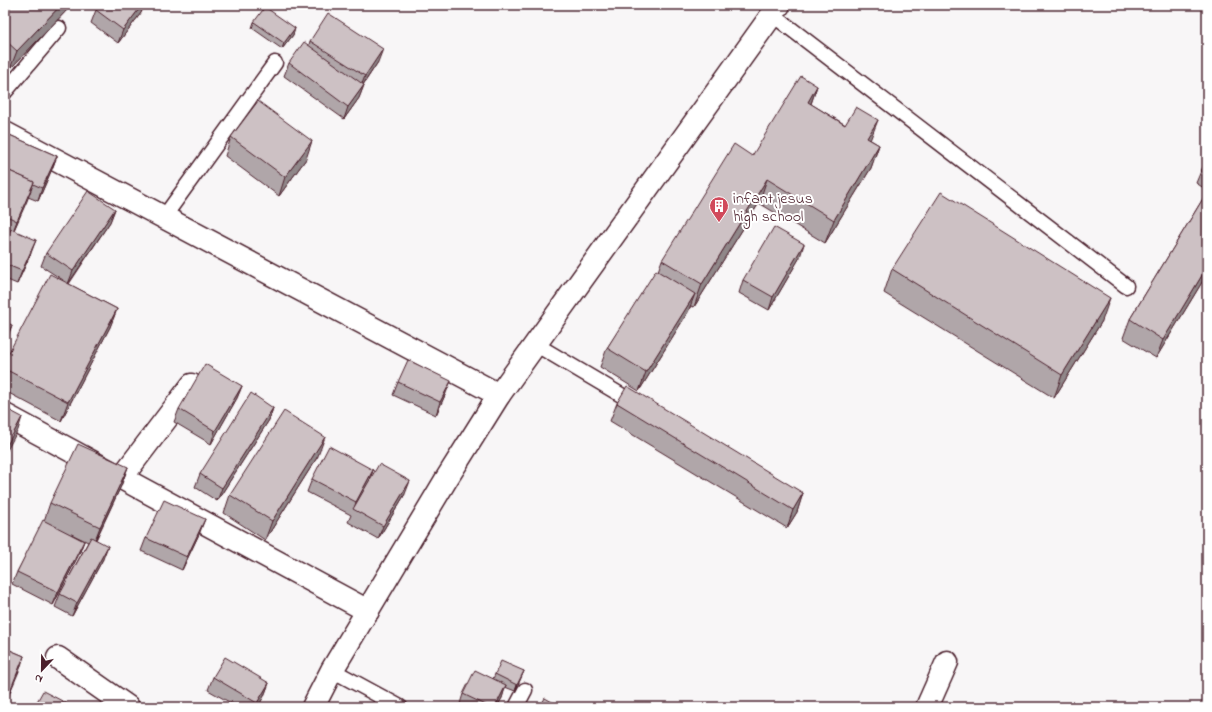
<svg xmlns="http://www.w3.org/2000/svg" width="1212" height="712" font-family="'Indie Flower',sans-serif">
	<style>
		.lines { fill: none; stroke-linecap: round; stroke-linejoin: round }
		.service-casing { stroke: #4a1f2b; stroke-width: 17 }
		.minor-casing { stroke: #4a1f2b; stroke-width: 25 }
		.service { stroke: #fff; stroke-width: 14 }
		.minor { stroke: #fff; stroke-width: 22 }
		.wall { fill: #b0a6a9; stroke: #4a1f2b }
		.shaded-wall { fill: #908789; stroke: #4a1f2b }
		.building { fill: #cdc1c4; stroke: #4a1f2b }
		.labels { text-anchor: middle; stroke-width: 4; stroke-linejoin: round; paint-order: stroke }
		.poi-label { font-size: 16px; fill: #4a1f2b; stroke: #fff; text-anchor: start }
	</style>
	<rect width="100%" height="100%" fill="#f8f6f7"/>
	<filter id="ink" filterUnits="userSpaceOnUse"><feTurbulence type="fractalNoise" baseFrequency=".025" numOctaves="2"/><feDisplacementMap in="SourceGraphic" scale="8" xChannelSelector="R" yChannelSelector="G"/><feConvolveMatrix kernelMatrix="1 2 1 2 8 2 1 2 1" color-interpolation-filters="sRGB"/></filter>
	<g filter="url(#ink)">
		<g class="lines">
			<g class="service-casing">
				<g id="service">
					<polyline points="773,15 1126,286"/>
					<polyline points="5,92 59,28"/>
					<polyline points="164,217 275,63"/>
					<polyline points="535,344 638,405"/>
					<polyline points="332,670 400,707"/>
					<polyline points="516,707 525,690"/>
				</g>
			</g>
			<g class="minor-casing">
				<g id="minor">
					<polyline points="5,133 499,395"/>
					<polyline points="5,415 368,611"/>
					<polyline points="122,477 192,385"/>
					<polyline points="58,658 128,707"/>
					<polyline points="313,707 332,670 447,478 499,395 779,5"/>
					<polyline points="927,707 947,662"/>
				</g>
			</g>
			<use href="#service" class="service"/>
			<use href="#minor" class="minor"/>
		</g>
		<g class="wall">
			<polygon points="5,5 69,8 10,69 5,64"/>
			<polygon points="100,5 144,5 141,13 118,43 91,23 96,10"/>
			<polygon points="254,22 295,28 293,35 282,49 252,28"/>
			<polygon points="310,41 378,62 363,85 364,85 359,98 344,119 284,76 289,63 309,45"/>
			<polygon points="817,86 811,104 879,145 871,168 825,243 759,203 694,307 691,306 688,312 639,391 600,367 607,348 658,271 662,260 752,156"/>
			<polygon points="5,133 57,156 52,169 38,201 28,197 14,230 31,253 17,284 5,279 5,243 7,238 6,237 5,239"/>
			<polygon points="231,137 306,159 279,196 225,156"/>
			<polygon points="1207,160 1207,190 1196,183 1201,171"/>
			<polygon points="1207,192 1207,274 1156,358 1123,338 1130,319"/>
			<polygon points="115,209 110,222 69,284 117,309 110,327 61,421 5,391 5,360 63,280 41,266 46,253"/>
			<polygon points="800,257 769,310 739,293 743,280"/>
			<polygon points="892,269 1102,321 1054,398 884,293"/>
			<polygon points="398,382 446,393 436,415 393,395"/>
			<polygon points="242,386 237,398 211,444 174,422 179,409"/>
			<polygon points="617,403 803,493 797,512 787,528 610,421"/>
			<polygon points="273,408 269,420 217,501 195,487 200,474"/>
			<polygon points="318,456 265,540 224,513 230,495"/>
			<polygon points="128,467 121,486 96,540 103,559 72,616 55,607 60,594 88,542 71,534 84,541 79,554 53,605 12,584 17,572 44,521 50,503"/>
			<polygon points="373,470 369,482 405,494 378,539 348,522 351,515 307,492 312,479"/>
			<polygon points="200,532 182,570 141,551 146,538"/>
			<polygon points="5,648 24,656 5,704"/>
			<polygon points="524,671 515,691 505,687 502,698 497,707 459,707 463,694 493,679 495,674"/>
			<polygon points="213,677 269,683 264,696 258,707 238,707 208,690"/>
		</g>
		<g class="shaded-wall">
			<polygon points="61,5 70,5 69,8 10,69 17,51"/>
			<polygon points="142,5 144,5 141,13 118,43 123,30"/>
			<polygon points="295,28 293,35 282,49 284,43"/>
			<polygon points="383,49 378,62 360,89 365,76"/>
			<polygon points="364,85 359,98 344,119 348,107"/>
			<polygon points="817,86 809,109 808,102"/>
			<polygon points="878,120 869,143 867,138"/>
			<polygon points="312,141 306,159 279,196 285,177"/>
			<polygon points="879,145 871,168 825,243 834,220"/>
			<polygon points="57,156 52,169 38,201 42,188"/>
			<polygon points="767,179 759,203 694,307 702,284"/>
			<polygon points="34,182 27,201 10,239 17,221"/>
			<polygon points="115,209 110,222 68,284 73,271"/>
			<polygon points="36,240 31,253 17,284 22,271"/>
			<polygon points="804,244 800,257 769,310 773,297"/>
			<polygon points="1207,267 1207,274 1156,358 1163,340"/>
			<polygon points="695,294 688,312 639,391 646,372"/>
			<polygon points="1110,298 1102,321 1054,398 1062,375"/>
			<polygon points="117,309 110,327 61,421 68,402"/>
			<polygon points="12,325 5,345 5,340"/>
			<polygon points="451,381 446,393 436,415 440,402"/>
			<polygon points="242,386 237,398 211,444 215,431"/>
			<polygon points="273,408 269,420 217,501 222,488"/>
			<polygon points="22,417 18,430 5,454 5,449"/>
			<polygon points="325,437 318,456 265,540 272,521"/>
			<polygon points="128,467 121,486 93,545 100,527"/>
			<polygon points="373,470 369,483 354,509 356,502"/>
			<polygon points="410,481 405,494 378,539 383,526"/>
			<polygon points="803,493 797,512 787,528 793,510"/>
			<polygon points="205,519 200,532 182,570 187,557"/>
			<polygon points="84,541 79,554 53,605 58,592"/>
			<polygon points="108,546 103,559 72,616 77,603"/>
			<polygon points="24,656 20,669 5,704 10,691"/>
			<polygon points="524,671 521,678 515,691 517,685"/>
			<polygon points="269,683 264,696 258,707 256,707 257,703"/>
			<polygon points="506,685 502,698 497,707 495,707"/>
		</g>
		<g class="building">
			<polygon points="5,5 61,5 17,51 5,40"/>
			<polygon points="100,5 142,5 123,30 96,10"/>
			<polygon points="265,7 295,28 284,43 254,22"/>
			<polygon points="328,13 383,49 365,76 310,41"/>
			<polygon points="304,42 364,85 348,107 289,63"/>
			<polygon points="801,76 817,86 808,102 845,125 856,107 878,120 867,138 879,145 834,220 767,179 702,284 662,260 734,144 752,156"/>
			<polygon points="258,101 312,141 285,177 231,137"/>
			<polygon points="5,133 57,156 42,188 33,184 34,182 5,169"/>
			<polygon points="1207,160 1207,174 1201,171"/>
			<polygon points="5,169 34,182 17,221 5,215"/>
			<polygon points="88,191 115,209 73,271 46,253"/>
			<polygon points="941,192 1110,298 1062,375 892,269"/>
			<polygon points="1207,192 1207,267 1163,340 1130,319"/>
			<polygon points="774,227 804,244 773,297 743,280"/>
			<polygon points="5,229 8,230 5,237"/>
			<polygon points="11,229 36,240 22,271 5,264 5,243"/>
			<polygon points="656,270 695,294 646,372 607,348"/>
			<polygon points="50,274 117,309 68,402 5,369 5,360"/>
			<polygon points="5,322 12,325 5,340"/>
			<polygon points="408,360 451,381 440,402 398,382"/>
			<polygon points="205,364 242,386 215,431 179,409"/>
			<polygon points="627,386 803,493 793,510 617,403"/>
			<polygon points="251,393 273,408 222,488 200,474"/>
			<polygon points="5,408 22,417 5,449"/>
			<polygon points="284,411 325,437 272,521 230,495"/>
			<polygon points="78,444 128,467 100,527 50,503"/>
			<polygon points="329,446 373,470 356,502 312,479"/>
			<polygon points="379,464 410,481 383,526 353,509"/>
			<polygon points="164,500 205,519 187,557 146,538"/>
			<polygon points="43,520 84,541 58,592 17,572"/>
			<polygon points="91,537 108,546 77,603 60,594"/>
			<polygon points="5,648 24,656 10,691 5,689"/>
			<polygon points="225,657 269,683 257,703 213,677"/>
			<polygon points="501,661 524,671 517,685 495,674"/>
			<polygon points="475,670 506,685 495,707 490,707 463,694"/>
			<polygon points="43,691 68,704 67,707 34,707"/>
			<polygon points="545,698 561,707 540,707"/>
		</g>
	</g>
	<defs>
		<g id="building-pin" transform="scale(1)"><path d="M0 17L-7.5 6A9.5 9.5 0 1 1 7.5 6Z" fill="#d1495b" stroke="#fff"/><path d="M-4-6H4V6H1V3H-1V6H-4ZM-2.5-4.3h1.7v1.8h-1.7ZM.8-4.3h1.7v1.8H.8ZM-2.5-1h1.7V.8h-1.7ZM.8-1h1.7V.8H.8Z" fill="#fff"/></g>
	</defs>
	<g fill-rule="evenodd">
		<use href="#building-pin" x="719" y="206"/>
	</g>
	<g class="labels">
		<g class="poi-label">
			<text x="733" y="203">infant jesus<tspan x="733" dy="18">high school</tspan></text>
		</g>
	</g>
	<rect width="1212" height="712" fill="none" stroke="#fff" stroke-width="20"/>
	<rect x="10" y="10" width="1192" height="692" fill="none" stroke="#4a1f2b" stroke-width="1.5" filter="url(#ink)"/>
	<g transform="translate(42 670) rotate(202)" stroke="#ffffff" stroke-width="3" paint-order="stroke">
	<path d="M0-3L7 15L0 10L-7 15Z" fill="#4a1f2b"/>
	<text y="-6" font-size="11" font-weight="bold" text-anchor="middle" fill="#4a1f2b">N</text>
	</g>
</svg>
